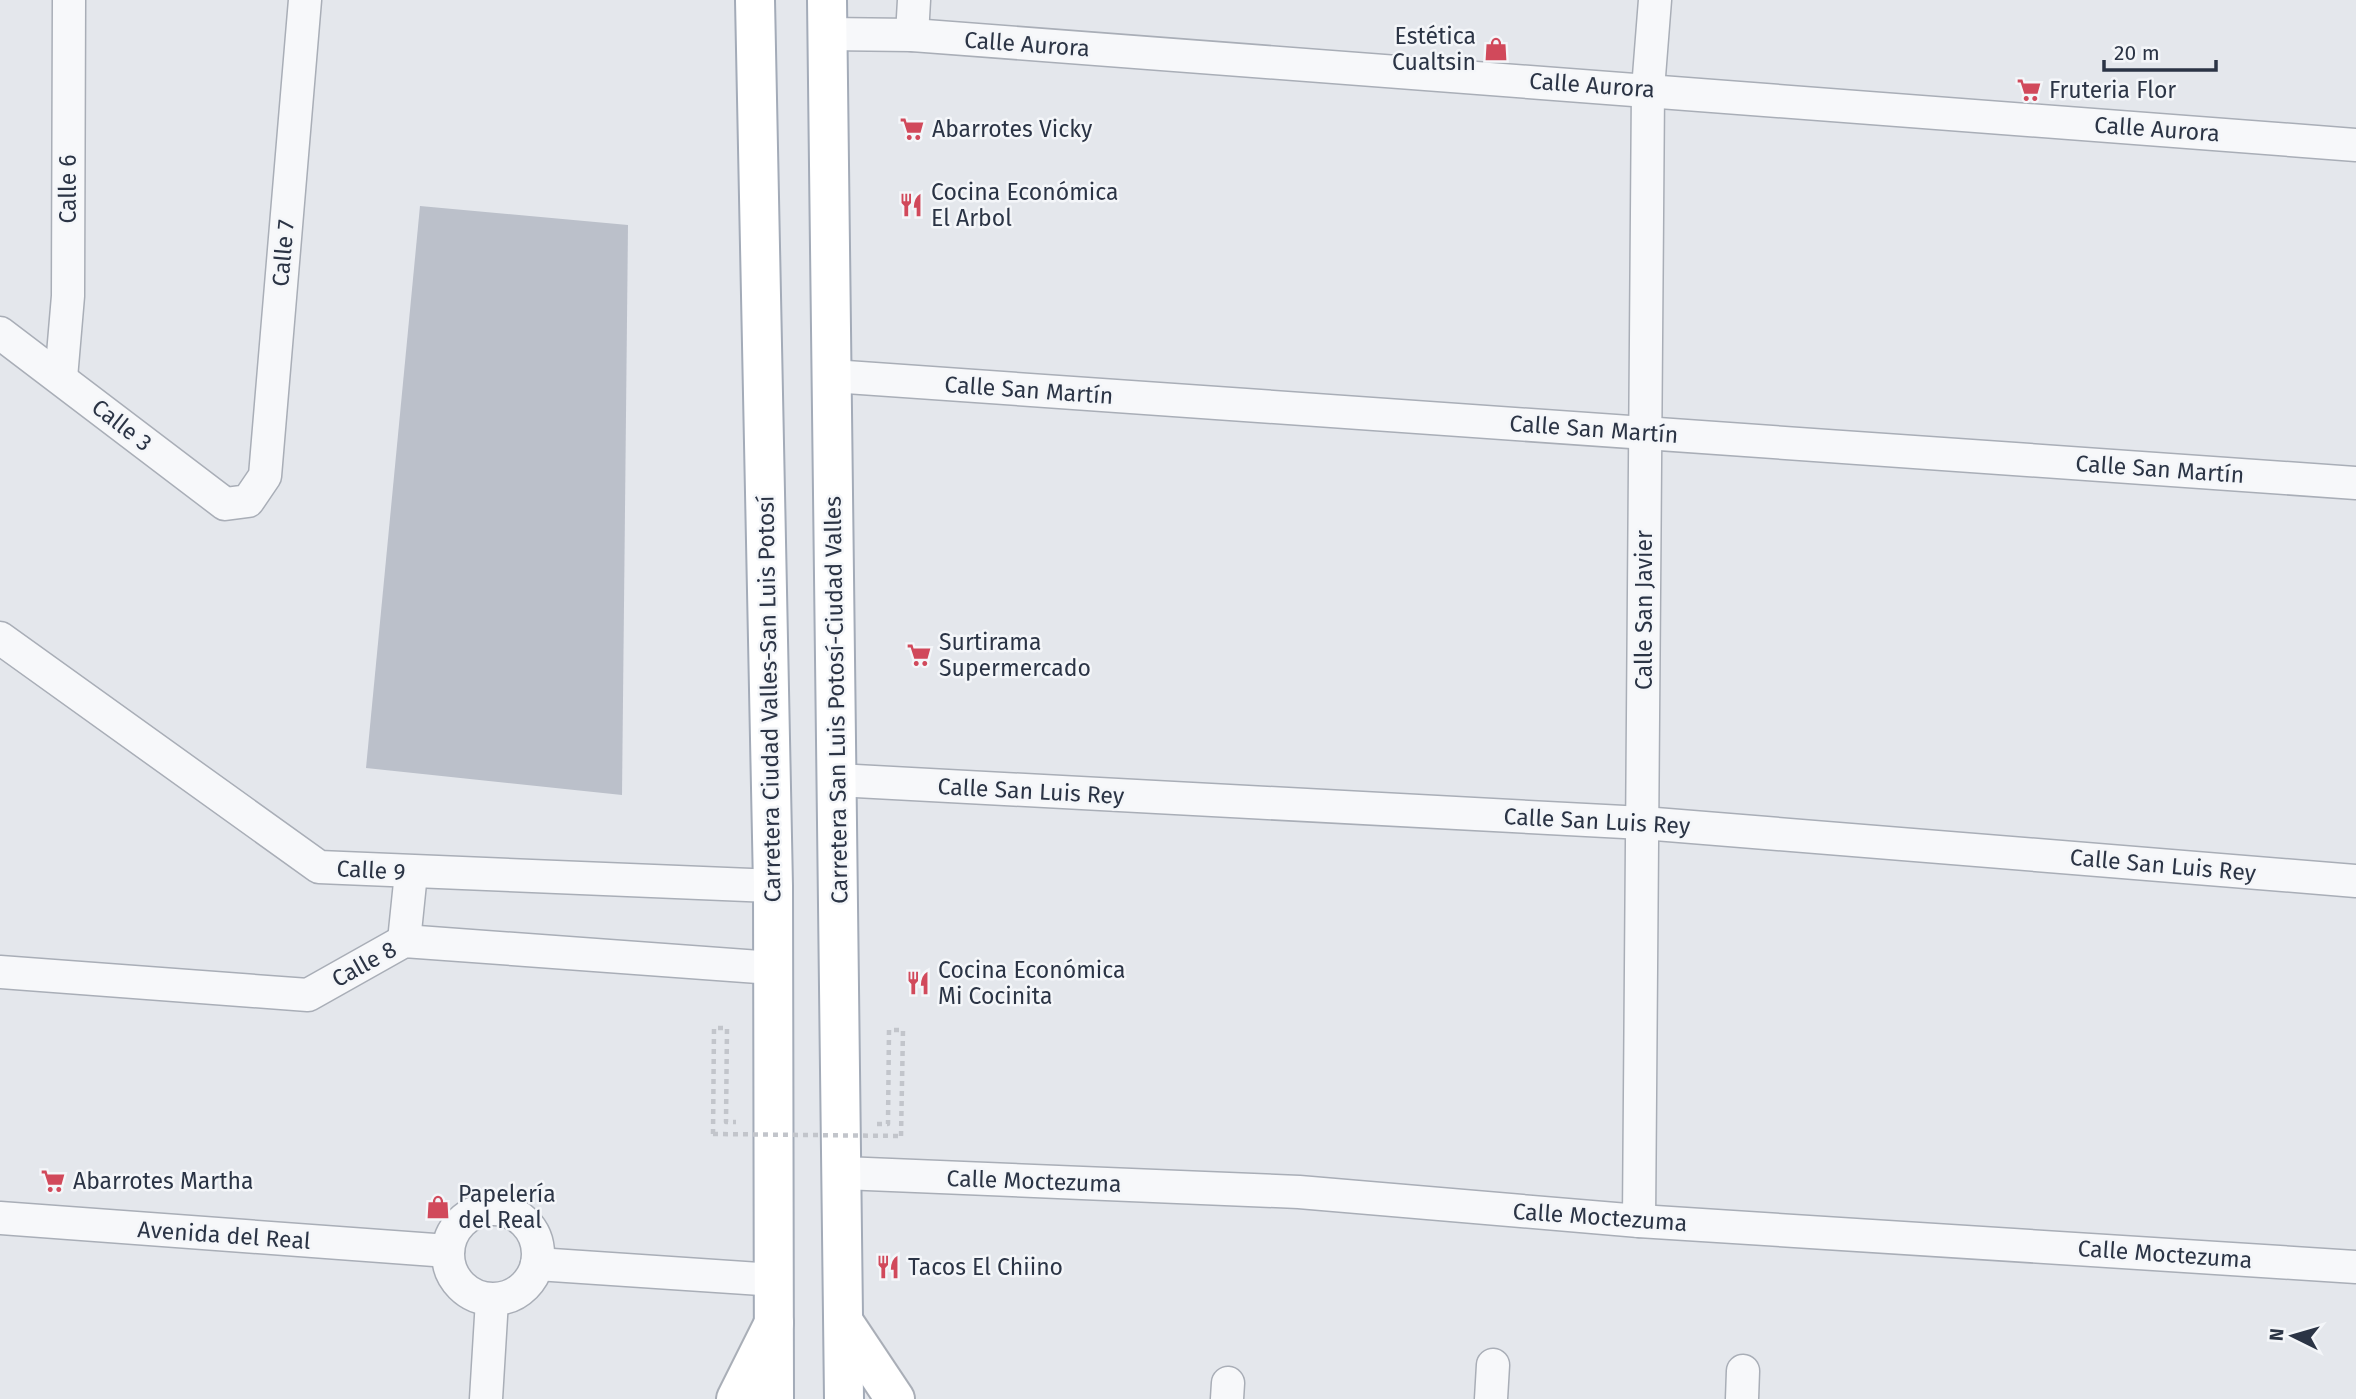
<svg xmlns="http://www.w3.org/2000/svg" width="2356" height="1399" font-family="'Fira Sans',sans-serif">
	<style>
		.building { fill: #bbc0ca }
		.lines { fill: none; stroke-linecap: round; stroke-linejoin: round }
		.street-casing { stroke: #a9aeb7; stroke-width: 35 }
		.secondary-casing { stroke: #a9aeb7; stroke-width: 42 }
		.primary-casing { stroke: #a3abb8; stroke-width: 42 }
		.path { stroke: #c2c5cb; stroke-width: 4.5; stroke-dasharray: 5 5; stroke-linecap: butt }
		.street { stroke: #f7f8fa; stroke-width: 32 }
		.secondary { stroke: #fff; stroke-width: 38 }
		.primary { stroke: #fff; stroke-width: 38 }
		.path-bridge { stroke: #c2c5cb; stroke-width: 4.5; stroke-dasharray: 5 5; stroke-linecap: butt }
		.labels { text-anchor: middle; stroke-width: 5; stroke-linejoin: round; paint-order: stroke }
		.poi-label { font-size: 23px; fill: #2b3445; stroke: #f4f6f9; text-anchor: start }
		.street-label { font-size: 23px; fill: #2b3445; stroke: #f4f6f9 }
	</style>
	<rect width="100%" height="100%" fill="#e4e7ec"/>
	<polygon class="building" points="420,206 628,225 622,795 366,768"/>
	<g class="lines">
		<g class="street-casing">
			<g id="street">
				<polyline points="827,34 912,35 2356,145"/>
				<polyline points="912,35 914,0"/>
				<polyline points="0,333 225,504 248,501 265,476 305,0"/>
				<polyline points="832,376 2356,483"/>
				<polyline points="61,378 68,296 69,0"/>
				<polyline points="0,638 319,867 773,886"/>
				<polyline points="837,780 1643,823 2356,881"/>
				<polyline points="404,941 411,873"/>
				<polyline points="0,972 308,995 404,941 773,968"/>
				<polyline points="843,1173 1299,1192 1639,1221 2356,1267"/>
				<circle cx="493" cy="1254" r="45"/>
				<polyline points="0,1218 448,1251"/>
				<polyline points="1639,1221 1648,89 1655,0"/>
				<polyline points="537,1264 774,1280"/>
				<polyline points="486,1399 492,1300"/>
				<polyline points="1227,1399 1228,1383"/>
				<polyline points="1491,1399 1493,1365"/>
				<polyline points="1742,1399 1743,1371"/>
			</g>
		</g>
		<g class="secondary-casing">
			<g id="secondary">
				<polyline points="845,1324 895,1399"/>
				<polyline points="736,1399 774,1323"/>
			</g>
		</g>
		<g class="primary-casing">
			<g id="primary">
				<polyline points="755,0 773,886 774,1399"/>
				<polyline points="827,0 844,1399"/>
			</g>
		</g>
		<g class="path">
			<polyline points="877,1124 888,1124 889,1030 903,1030 901,1136"/>
			<polyline points="713,1134 714,1028 727,1028 726,1122 736,1122"/>
		</g>
		<use href="#street" class="street"/>
		<use href="#secondary" class="secondary"/>
		<use href="#primary" class="primary"/>
		<polyline class="path-bridge" points="713,1134 901,1136"/>
	</g>
	<defs>
		<g id="shop-bare" transform="scale(1.89)"><path d="M-5-2.5h2.3a2.7 3.5 0 0 1 5.4 0H5L5.5 6h-11ZM-1.5-2.5h3a1.5 2.3 0 0 0-3 0Z" fill="#d1495b" stroke="#f4f6f9" stroke-width="2.5" paint-order="stroke"/></g>
		<g id="supermarket-bare" transform="scale(1.89)"><path d="M-6-5.5h2.5l.6 2H6L4.5 2H-2.5L-4.4-4H-6ZM-1.5 3.2a1.3 1.3 0 1 0 .1 0ZM3 3.2a1.3 1.3 0 1 0 .1 0Z" fill="#d1495b" stroke="#f4f6f9" stroke-width="2.5" paint-order="stroke"/></g>
		<g id="restaurant-bare" transform="scale(1.89)"><path d="M-5-6h1v4h1v-4h1v4h1v-4h1v5L-1.5 .5V6h-2V.5L-5-1ZM5-6V6H3V1.5H1.5Q1.5-4 5-6Z" fill="#d1495b" stroke="#f4f6f9" stroke-width="2.5" paint-order="stroke"/></g>
	</defs>
	<g fill-rule="evenodd">
		<use href="#shop-bare" x="1496" y="49"/>
		<use href="#supermarket-bare" x="2029" y="90"/>
		<use href="#supermarket-bare" x="912" y="129"/>
		<use href="#restaurant-bare" x="911" y="205"/>
		<use href="#supermarket-bare" x="919" y="655"/>
		<use href="#restaurant-bare" x="918" y="983"/>
		<use href="#supermarket-bare" x="53" y="1181"/>
		<use href="#shop-bare" x="438" y="1207"/>
		<use href="#restaurant-bare" x="888" y="1267"/>
	</g>
	<g class="labels">
		<g class="poi-label">
			<text x="1476" y="44" text-anchor="end">Estética<tspan x="1476" dy="26">Cualtsin</tspan></text>
			<text x="2049" y="98">Fruteria Flor</text>
			<text x="932" y="137">Abarrotes Vicky</text>
			<text x="931" y="200">Cocina Económica<tspan x="931" dy="26">El Arbol</tspan></text>
			<text x="939" y="650">Surtirama<tspan x="939" dy="26">Supermercado</tspan></text>
			<text x="938" y="978">Cocina Económica<tspan x="938" dy="26">Mi Cocinita</tspan></text>
			<text x="73" y="1189">Abarrotes Martha</text>
			<text x="458" y="1202">Papelería<tspan x="458" dy="26">del Real</tspan></text>
			<text x="908" y="1275">Tacos El Chiino</text>
		</g>
		<g class="street-label">
			<text transform="translate(1027 44) rotate(4)" y="8">Calle Aurora</text>
			<text transform="translate(1592 85) rotate(4)" y="8">Calle Aurora</text>
			<text transform="translate(2157 129) rotate(4)" y="8">Calle Aurora</text>
			<text transform="translate(68 189) rotate(-90)" y="8">Calle 6</text>
			<text transform="translate(283 253) rotate(-85)" y="8">Calle 7</text>
			<text transform="translate(1029 390) rotate(4)" y="8">Calle San Martín</text>
			<text transform="translate(122 425) rotate(38)" y="8">Calle 3</text>
			<text transform="translate(1594 429) rotate(4)" y="8">Calle San Martín</text>
			<text transform="translate(2160 469) rotate(4)" y="8">Calle San Martín</text>
			<text transform="translate(1644 610) rotate(-90)" y="8">Calle San Javier</text>
			<text transform="translate(769 699) rotate(-91)" y="8">Carretera Ciudad Valles-San Luis Potosí</text>
			<text transform="translate(836 700) rotate(-91)" y="8">Carretera San Luis Potosí-Ciudad Valles</text>
			<text transform="translate(1031 791) rotate(3)" y="8">Calle San Luis Rey</text>
			<text transform="translate(1597 821) rotate(3)" y="8">Calle San Luis Rey</text>
			<text transform="translate(2163 865) rotate(5)" y="8">Calle San Luis Rey</text>
			<text transform="translate(371 870) rotate(3)" y="8">Calle 9</text>
			<text transform="translate(364 964) rotate(-29)" y="8">Calle 8</text>
			<text transform="translate(1034 1181) rotate(2)" y="8">Calle Moctezuma</text>
			<text transform="translate(1600 1217) rotate(4)" y="8">Calle Moctezuma</text>
			<text transform="translate(224 1235) rotate(4)" y="8">Avenida del Real</text>
			<text transform="translate(2165 1254) rotate(4)" y="8">Calle Moctezuma</text>
		</g>
	</g>
	<g transform="translate(2293 1336) rotate(275)" stroke="#f4f6f9" stroke-width="5" paint-order="stroke">
	<path d="M0-5L12 26L0 18L-12 26Z" fill="#2b3445"/>
	<text y="-10" font-size="19" font-weight="bold" text-anchor="middle" fill="#2b3445">N</text>
	</g>
	<path d="M2104 60v10h112v-10" fill="none" stroke="#2b3445" stroke-width="3.5"/>
	<text x="2114" y="60" font-size="21" fill="#2b3445" stroke="#f4f6f9" stroke-width="5" paint-order="stroke">20 m</text>
</svg>
